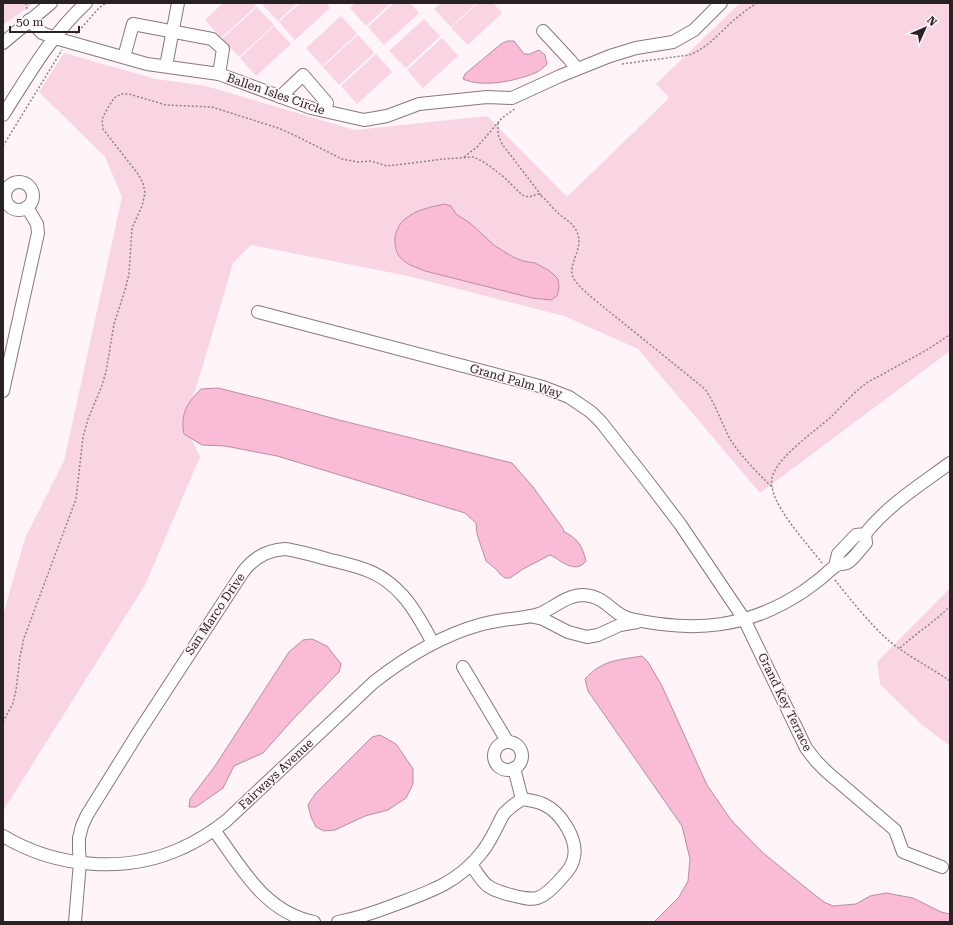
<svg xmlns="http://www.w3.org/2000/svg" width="953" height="925" font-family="'Roboto Serif',serif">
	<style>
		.green { fill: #f9d5e4 }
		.water { fill: #f9bbd6; stroke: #ba8da1 }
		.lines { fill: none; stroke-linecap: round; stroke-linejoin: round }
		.minor-casing { stroke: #87787e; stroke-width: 14 }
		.path { stroke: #8b8387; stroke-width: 1.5; stroke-dasharray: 2 2; stroke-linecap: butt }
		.minor { stroke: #fff; stroke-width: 12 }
		.labels { text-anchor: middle; stroke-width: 3; stroke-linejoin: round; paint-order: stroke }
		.street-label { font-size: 12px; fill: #282225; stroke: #fff4f8 }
	</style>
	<rect width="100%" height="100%" fill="#fff4f8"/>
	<g class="green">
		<polygon points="3,3 34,3 3,25"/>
		<polygon points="223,3 254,3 256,6 221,38 205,20"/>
		<polygon points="261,3 297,3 278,21"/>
		<polygon points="300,3 326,3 330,8 295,40 279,22"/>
		<polygon points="355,3 391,3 366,26 350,8"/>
		<polygon points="394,3 410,3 419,13 384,45 368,27"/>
		<polygon points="441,3 476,3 451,27 434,9"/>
		<polygon points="478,3 493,3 502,13 468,45 451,28"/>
		<polygon points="740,3 950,3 950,351 760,493 638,349 564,316 408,276 251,245 233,263 203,365 184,423 200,457 145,585 3,811 3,615 25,538 64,461 122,197 105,157 39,92 64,53 156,79 206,86 355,130 487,116 567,197 669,98 656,84"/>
		<polygon points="257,7 274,25 239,57 222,39"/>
		<polygon points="341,16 357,34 322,66 306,48"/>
		<polygon points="424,19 440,36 406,68 389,51"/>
		<polygon points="274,26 291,44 256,76 240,58"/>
		<polygon points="358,35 374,53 339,85 323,67"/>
		<polygon points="442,38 458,56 423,88 407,70"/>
		<polygon points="376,54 392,72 357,104 341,86"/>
		<polygon points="950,588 950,746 921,724 880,684 877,662"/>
	</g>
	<g class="water">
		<path d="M507,41h7l10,13h6l9,-4 6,5 2,9c-3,3 -7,7 -12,9 -19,8 -53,15 -72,6l2,-5 36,-30z"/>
		<path d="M444,204l7,2 5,8 14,9 25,23 18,11 10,4 12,2 15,8 8,8 1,9 -2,8 -6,4 -19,-2 -107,-27c-18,-7 -31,-11 -30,-33 1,-7 4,-14 10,-19 11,-9 25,-12 39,-15z"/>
		<path d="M218,388l56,14 65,18 173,43 21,24 31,43 -1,1c15,8 19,14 23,30 -11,14 -25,-1 -36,-6l-27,14 -13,9h-5l-5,-4 -3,-4 -11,-9 -9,-27 -1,-11 -11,-10 -188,-57 -52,-10 -23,-1 -18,-11c-4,-20 3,-31 17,-45z"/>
		<polygon points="312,639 327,646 341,664 339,672 295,717 263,753 234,766 223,788 196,807 189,807 190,799 215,766 289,652 303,640"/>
		<path d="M642,656l6,6 14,24 45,99 24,35 31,32 49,40 13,10 9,4 23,-2 14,-8 16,-3 27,5 28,14 9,2v8h-296l25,-25 9,-16 2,-22 -8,-33 -94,-135 -3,-12c17,-19 33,-19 57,-23z"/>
		<polygon points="380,735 396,744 413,769 413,784 406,798 388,810 365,816 335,830 324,831 316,827 311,817 308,805 315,794 372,737"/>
	</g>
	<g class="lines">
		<g class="minor-casing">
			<g id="minor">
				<polyline points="29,20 42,33 55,38 147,64 219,74 311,108 364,120 387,116 419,104 487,97 512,98 560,76 610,56 636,48 673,42 694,30 721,3"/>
				<polyline points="543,31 570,60 577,69"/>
				<polyline points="3,43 51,3"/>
				<polyline points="124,57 133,24 212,39 223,49 219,74"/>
				<polyline points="166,66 178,3"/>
				<polyline points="280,97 303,75 327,103 325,111"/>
				<path d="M3,115c25,-39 48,-80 83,-112"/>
				<circle cx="19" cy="196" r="14"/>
				<polyline points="258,312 543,387 569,397 591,412 601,422 645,478 680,524 744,619 806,748 816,761 827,772 895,830 903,852 942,867"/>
				<polyline points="3,391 38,233 37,224 27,207"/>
				<path d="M835,566l3,-12 18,-19 9,-1c23,-29 55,-49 85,-71"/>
				<polyline points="530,616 543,619 568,632 587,637 598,635 620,625 637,622"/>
				<polyline points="463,667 507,741"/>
				<circle cx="508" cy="756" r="14"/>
				<polyline points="514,768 522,799"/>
				<path d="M214,830c28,38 50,82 100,92"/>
				<path d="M3,836c53,32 123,38 179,12 16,-7 30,-16 44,-27l148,-139c32,-25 66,-46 105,-57 8,-2 16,-4 24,-5 12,-2 24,-2 36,-6 15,-6 27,-19 44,-19 24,1 29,20 48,24 64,14 118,9 173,-28 8,-6 17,-12 24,-19 2,-2 5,-4 7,-6 3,-2 8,-2 12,-3 7,-4 13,-14 19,-20l-1,-9"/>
				<path d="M75,922l5,-60 -1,-12v-12l3,-12 5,-11 51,-82 105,-161c11,-15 24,-22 42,-23 14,2 28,6 42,10 32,8 53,11 76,37 12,13 21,31 30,47"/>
				<path d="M338,922c20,-4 38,-10 56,-17 35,-13 64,-22 88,-53 9,-11 14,-24 21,-37 5,-7 12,-11 19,-16 7,1 14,2 21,5 18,8 37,37 30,57 -2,8 -9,14 -14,20 -18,19 -22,21 -48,14 -8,-2 -16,-4 -23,-9 -7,-5 -11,-14 -17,-21"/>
			</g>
		</g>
		<g class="path">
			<polyline points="26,3 27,9"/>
			<polyline points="76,34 99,8 106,3"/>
			<path d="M622,64l67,-9c19,-7 30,-22 45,-35 7,-6 15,-12 23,-17"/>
			<polyline points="498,123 498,134 502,144 541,195"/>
			<polyline points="3,146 62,50"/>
			<polyline points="464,157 477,147 502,118 516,108"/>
			<path d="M822,563c-14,-19 -55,-61 -50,-85 4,-20 43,-47 59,-61 11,-11 21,-23 33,-32 6,-5 14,-8 21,-12 22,-13 45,-23 65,-39"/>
			<path d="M835,580c15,19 35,44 53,60 19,16 42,27 62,41"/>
			<path d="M900,648c16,-15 35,-26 50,-42"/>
			<path d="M3,722l10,-19 3,-13 4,-33 4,-19 52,-139 7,-62 5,-18 13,-31 5,-16 8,-48 11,-34 4,-16 3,-46 10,-22 3,-13 -2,-10 -5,-9 -35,-45 -1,-10 4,-8 8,-13 7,-4h8l37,11 46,2 66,21 16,7 48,24 16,3 13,-1 16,5 57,-7 29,-2 9,4 9,6 14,11 17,17 7,2 9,-3c8,4 13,13 20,19 5,5 12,8 16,14 14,18 -7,35 -1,50 4,8 11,13 17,19l115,93c11,16 16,33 25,50 11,18 28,34 43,49"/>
		</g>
		<use href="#minor" class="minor"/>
	</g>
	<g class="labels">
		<g class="street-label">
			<text transform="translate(276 94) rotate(19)" y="4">Ballen Isles Circle</text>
			<text transform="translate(516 381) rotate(16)" y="4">Grand Palm Way</text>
			<text transform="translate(215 614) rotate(-56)" y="4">San Marco Drive</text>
			<text transform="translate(785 702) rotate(64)" y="4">Grand Key Terrace</text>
			<text transform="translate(276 774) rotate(-43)" y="4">Fairways Avenue</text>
		</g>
	</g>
	<rect width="953" height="925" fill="none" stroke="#282225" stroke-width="8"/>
	<g transform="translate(925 28) rotate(45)" stroke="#fff4f8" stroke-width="3" paint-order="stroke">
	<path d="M0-3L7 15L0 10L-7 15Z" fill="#282225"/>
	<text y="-6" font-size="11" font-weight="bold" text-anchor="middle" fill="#282225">N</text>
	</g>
	<path d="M10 26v6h69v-6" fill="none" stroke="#282225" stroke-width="2"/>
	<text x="16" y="26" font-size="12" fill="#282225" stroke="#fff4f8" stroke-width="3" paint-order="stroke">50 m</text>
</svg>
